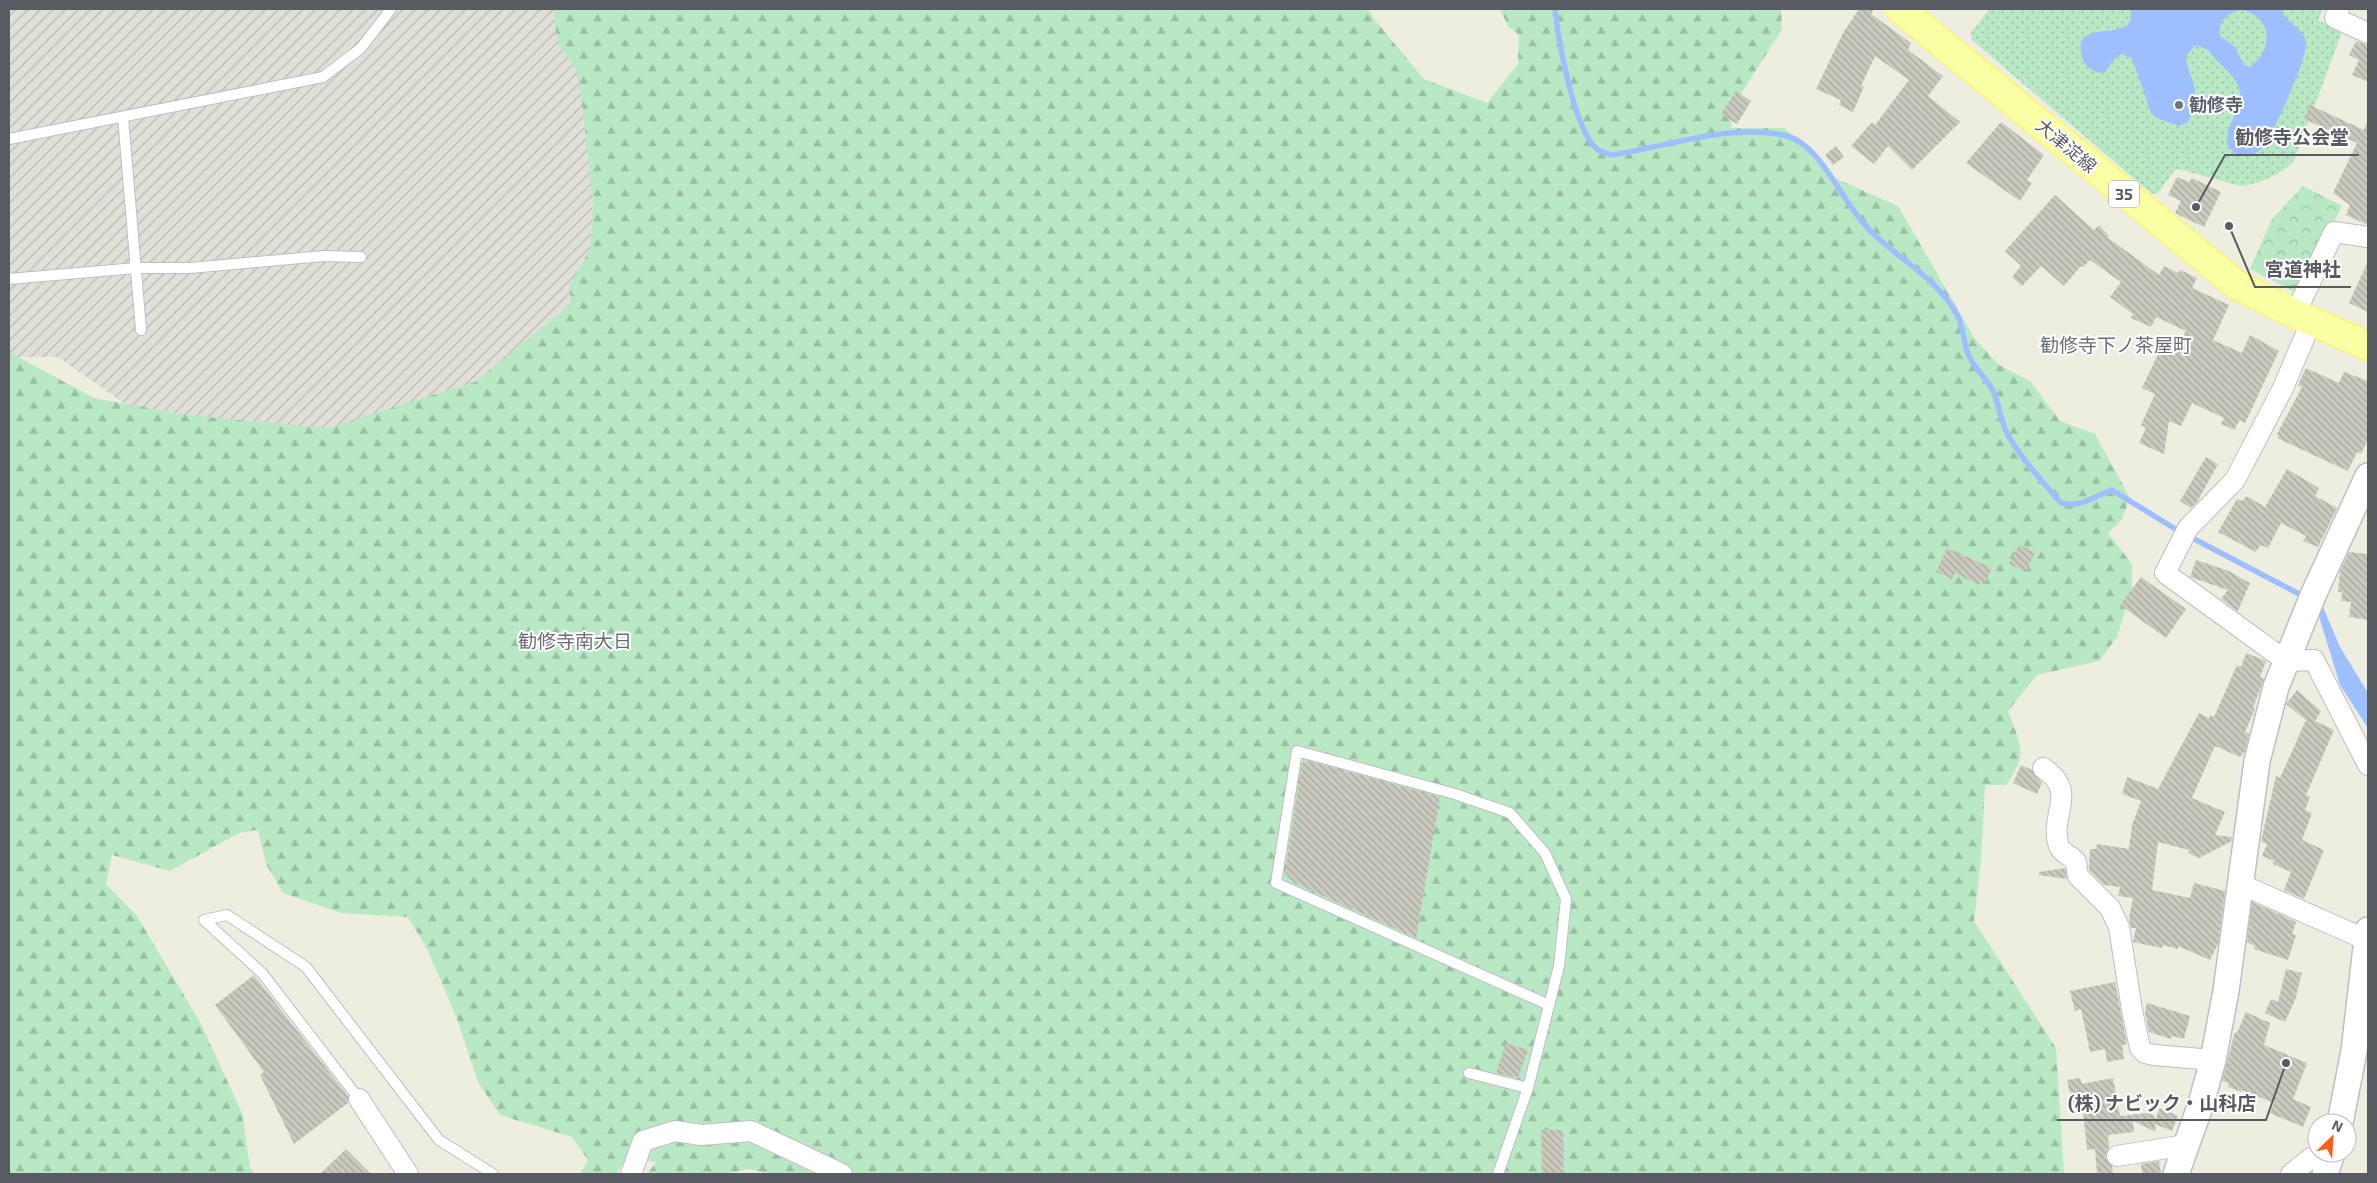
<svg xmlns="http://www.w3.org/2000/svg" width="2377" height="1183" font-family="'Exo 2','Noto Sans JP',sans-serif">
	<style>
		.industrial { fill: url(#industrial-furrows) }
		.forest { fill: url(#forest-firs) }
		.park { fill: url(#park-crowns) }
		.garden { fill: url(#garden-dots) }
		.water { fill: #9ebfff; fill-rule: evenodd }
		.lines { fill: none; stroke-linecap: round; stroke-linejoin: round }
		.stream { stroke: #9ebfff; stroke-width: 5.5 }
		.building { fill: url(#building-back-hatch) }
		.service-casing { stroke: #bdbec5; stroke-width: 12 }
		.minor-casing { stroke: #bdbec5; stroke-width: 22 }
		.tertiary-casing { stroke: #bdbec5; stroke-width: 28 }
		.primary-casing { stroke: #fff647; stroke-width: 30 }
		.service { stroke: #fff; stroke-width: 10 }
		.minor { stroke: #fff; stroke-width: 20 }
		.tertiary { stroke: #fff; stroke-width: 25 }
		.primary { stroke: #f9ffa3; stroke-width: 28 }
		.worship-dot { fill: #6b7280; stroke: #fff; stroke-width: 2 }
		.labels { text-anchor: middle; stroke-width: 4; stroke-linejoin: round; paint-order: stroke }
		.shield { fill: #fff; stroke: #8b8c92; stroke-width: 1 }
		.shield-label { font-size: 16px; font-weight: bold; fill: #595b63 }
		.worship-label { font-size: 18px; font-weight: bold; fill: #5b616d; stroke: #fff; text-anchor: start }
		.street-label { font-size: 18px; fill: #595b63; stroke: #fff }
		.neighbourhood-label { font-size: 19px; fill: #6a6d75; stroke: #fff }
		.leader { fill: none; stroke: #595b63; stroke-width: 2 }
		.callout-dot { fill: #595b63; stroke: #fff; stroke-width: 2 }
		.callout-label { font-size: 19px; text-anchor: middle; font-weight: bold; fill: #595b63; stroke: #fff; stroke-width: 4; stroke-linejoin: round; paint-order: stroke }
	</style>
	<defs>
		<pattern id="industrial-furrows" width="10" height="10" patternUnits="userSpaceOnUse" patternTransform="scale(1.25)"><rect width="10" height="10" fill="#e1e0d8"/><path d="M-1 1l2-2M0 10L10 0M9 11l2-2" fill="none" stroke="#b9b9b3"/></pattern>
		<pattern id="forest-firs" width="22" height="20" patternUnits="userSpaceOnUse" patternTransform="scale(1.25)"><rect width="22" height="20" fill="#b9e8c4"/><path d="M5 1l3.5 6h-7zM16 11l3.5 6h-7z" fill="#99bfa3"/></pattern>
		<pattern id="park-crowns" width="20" height="18" patternUnits="userSpaceOnUse" patternTransform="scale(1.25)"><rect width="20" height="18" fill="#b9e8c4"/><path d="M2 6a3 3 0 1 1 6 0M12 15a3 3 0 1 1 6 0" fill="none" stroke="#99bfa3"/></pattern>
		<pattern id="garden-dots" width="8" height="8" patternUnits="userSpaceOnUse" patternTransform="scale(1.25)"><rect width="8" height="8" fill="#b9e8c4"/><path d="M2 2h.1M6 6h.1" fill="none" stroke="#99bfa3" stroke-width="1.8" stroke-linecap="round"/></pattern>
		<pattern id="building-back-hatch" width="6" height="6" patternUnits="userSpaceOnUse" patternTransform="scale(1.25)"><rect width="6" height="6" fill="#cbcabf"/><path d="M-1 5l2 2M0 0l6 6M5-1l2 2" fill="none" stroke="#a8a79f"/></pattern>
	</defs>
	<rect width="100%" height="100%" fill="#eeeee0"/>
	<polygon class="industrial" points="9,9 571,9 654,216 474,434 152,423 58,357 9,357"/>
	<path class="forest" d="M554,9h814l6,10 50,60 63,24 31,-39 1,-29 -11,-9 -8,-17h281l1,20 -53,84 3,15h53l45,48 68,30 77,133 24,26 31,16 30,40 35,13 35,64 -8,21 -14,14 24,31v25l-15,48 -18,24 -62,14 -29,36c12,33 21,43 -2,74h-21l-4,75 -7,61 82,127 8,126h-1295l-19,-5 -26,5h-77l9,-12 -29,-4 -11,16h-36l8,-14 -16,-23 -72,-22 -22,-33 -22,-66 -29,-67 -19,-32 -67,-4 -58,-20 -17,-29 -8,-34 -19,3 -69,38 -58,-16 -6,29 31,32 64,108 41,89 8,55 5,6h-246v-822l85,46 92,17 141,13 148,-46 96,-78 -1,-19 20,-36 3,-47 -11,-100 -6,-32 -19,-29z"/>
	<polygon class="park" points="2303,186 2342,206 2297,293 2250,269 2272,219"/>
	<path class="garden" d="M1989,9h334l-5,11 22,11 1,4 -47,126c-12,13 -36,24 -54,25l-61,-17 -4,1 -18,24 -6,-1 -179,-153 -1,-7z"/>
	<g class="water">
		<path d="M2130,9h152c3,15 21,17 24,33 3,13 -34,95 -44,106 -4,4 -8,6 -13,8l-11,-1 -9,-7c-9,-21 19,-41 9,-63 -6,-13 -22,-23 -30,-35l-11,-5 -4,2 -7,10c0,7 3,13 5,19 7,17 4,31 -3,46l-9,4 -22,-8 -6,-5 -19,-55 -10,-4 -7,4 -10,14c-6,1 -9,1 -14,-3 -6,-4 -9,-10 -10,-17 -7,-36 58,-6 49,-43zM2240,10c32,4 35,40 10,57l-6,-2 -9,-18 -15,-11c-2,-15 6,-22 20,-26z"/>
		<polygon points="2299,592 2323,607 2340,647 2368,693 2368,728 2340,685 2318,613 2300,598"/>
	</g>
	<g class="lines">
		<path class="stream" d="M1555,9c3,29 19,122 42,140 3,3 10,4 14,6 57,-8 112,-31 172,-20 34,6 56,59 77,84 28,36 78,56 98,98 6,11 5,25 10,37 6,14 18,24 25,37 6,13 7,27 13,40 11,23 38,52 55,72 21,5 32,-7 51,-13l65,40 128,67"/>
	</g>
	<g class="building">
		<polygon points="1859,9 1874,9 1871,14 1911,43 1908,50 1943,76 1928,96 1960,122 1912,170 1888,146 1874,164 1851,146 1872,122 1875,125 1909,80 1875,56 1861,86 1864,87 1853,112 1839,105 1841,100 1816,89 1843,33"/>
		<polygon points="2356,41 2368,45 2368,82 2352,75 2359,60 2349,55"/>
		<polygon points="1736,91 1751,101 1737,124 1721,114"/>
		<polygon points="2310,105 2364,130 2368,120 2368,225 2346,215 2350,205 2333,193 2357,143 2304,119"/>
		<polygon points="2001,122 2044,155 2027,180 2032,183 2020,201 1966,163"/>
		<polygon points="1836,146 1844,157 1833,165 1825,155"/>
		<polygon points="2177,177 2189,182 2192,178 2221,192 2204,227 2175,213 2181,201 2168,195"/>
		<polygon points="2055,195 2094,230 2099,225 2109,236 2107,237 2159,275 2164,266 2178,273 2180,270 2197,278 2192,288 2229,305 2213,340 2242,353 2250,335 2279,351 2245,423 2240,420 2234,430 2221,424 2224,418 2192,403 2181,426 2169,421 2164,454 2139,443 2146,428 2141,425 2155,394 2142,388 2160,350 2174,356 2186,331 2156,317 2151,327 2131,318 2133,314 2110,297 2121,282 2090,260 2083,267 2081,266 2064,286 2041,266 2022,286 2012,277 2021,266 2005,251"/>
		<polygon points="2368,261 2368,312 2349,303"/>
		<polygon points="2306,368 2339,383 2344,372 2368,381 2368,439 2361,454 2357,452 2348,471 2277,438 2279,435 2277,434 2302,387 2298,385"/>
		<polygon points="2206,457 2218,464 2197,502 2191,508 2180,501"/>
		<polygon points="2287,469 2319,488 2315,496 2337,508 2318,547 2303,541 2306,536 2281,523 2268,548 2260,545 2256,552 2218,532 2237,499 2242,501 2247,496 2265,507"/>
		<polygon points="2019,545 2035,552 2026,572 2009,564"/>
		<polygon points="1947,548 1992,568 1985,583 1981,581 1979,585 1955,573 1952,579 1936,572"/>
		<polygon points="2349,552 2368,554 2368,620 2349,617 2351,602 2341,601 2342,592 2338,592 2340,571"/>
		<polygon points="2196,560 2229,571 2250,583 2238,611 2221,599 2228,590 2190,577"/>
		<polygon points="2141,577 2186,609 2166,638 2120,605"/>
		<polygon points="2246,653 2266,661 2260,677 2264,679 2253,708 2255,709 2245,732 2249,734 2245,751 2240,757 2215,746 2192,798 2225,812 2215,835 2232,837 2232,841 2199,858 2188,853 2189,850 2158,842 2152,890 2190,898 2194,883 2225,891 2218,944 2210,960 2178,946 2178,949 2163,945 2162,948 2133,942 2136,928 2131,928 2129,919 2133,898 2118,896 2120,887 2104,885 2089,870 2090,849 2096,849 2097,844 2129,849 2132,825 2141,801 2122,794 2127,777 2158,789 2199,713 2209,718 2211,715 2214,717 2237,665 2241,667"/>
		<polygon points="2297,690 2321,711 2315,721 2334,730 2306,795 2310,797 2305,810 2312,813 2302,840 2324,850 2304,899 2284,890 2291,872 2273,864 2274,861 2262,856 2267,844 2261,841 2276,776 2280,778 2306,720 2286,704"/>
		<polygon points="1309,761 1440,797 1416,938 1293,882 1285,873 1302,763"/>
		<polygon points="2021,765 2032,770 2042,783 2037,794 2013,783"/>
		<polygon points="2065,868 2067,879 2039,875 2039,872"/>
		<polygon points="2252,902 2296,922 2292,934 2296,935 2288,960 2254,949 2255,946 2247,942"/>
		<polygon points="2286,969 2302,973 2295,1000 2285,1022 2265,1013 2271,999 2278,1002"/>
		<polygon points="254,975 348,1096 348,1103 294,1144 260,1075 264,1072 215,1005"/>
		<polygon points="2115,982 2127,1044 2122,1045 2124,1059 2107,1062 2105,1049 2090,1052 2081,1009 2075,1011 2070,991"/>
		<polygon points="2147,1003 2190,1016 2184,1039 2172,1036 2171,1039 2149,1032 2145,1012"/>
		<polygon points="2246,1012 2270,1023 2264,1045 2307,1063 2293,1099 2311,1107 2303,1127 2270,1113 2274,1103 2242,1090 2242,1092 2228,1087 2229,1083 2222,1081 2235,1032 2237,1033"/>
		<polygon points="1506,1043 1528,1050 1518,1078 1496,1073"/>
		<polygon points="2080,1078 2082,1084 2113,1078 2120,1116 2148,1113 2154,1115 2155,1120 2160,1108 2178,1116 2172,1131 2155,1124 2156,1132 2133,1121 2134,1132 2108,1135 2109,1147 2105,1157 2112,1166 2113,1174 2097,1174 2095,1149 2087,1150 2082,1100 2072,1103 2067,1080"/>
		<polygon points="1541,1130 1563,1130 1564,1174 1542,1174"/>
		<polygon points="346,1149 371,1174 320,1174"/>
		<polygon points="2159,1161 2161,1174 2142,1174 2141,1164"/>
	</g>
	<g class="lines">
		<g class="service-casing">
			<g id="service">
				<polyline points="123,117 141,330"/>
				<polyline points="9,139 323,77 361,48 391,9"/>
				<polyline points="9,279 136,268 190,268 324,256 361,257"/>
				<polyline points="1469,1073 1528,1088"/>
				<polyline points="359,1099 262,973 204,920 227,915 306,967 439,1140 493,1174"/>
				<polyline points="1498,1174 1528,1088 1559,966 1566,899 1545,853 1510,813 1455,794 1297,751 1276,883 1549,1005"/>
			</g>
		</g>
		<g class="minor-casing">
			<g id="minor">
				<polyline points="2339,9 2335,18 2368,33"/>
				<polyline points="2295,314 2334,232 2368,237"/>
				<polyline points="2311,322 2283,388 2235,480 2188,528 2165,573 2286,661 2314,660 2368,765"/>
				<path d="M2043,768c37,24 5,47 16,78 3,8 12,9 17,16l2,14 32,32 9,19 13,83 8,38 5,5 9,2 59,5"/>
				<polyline points="2240,884 2367,940"/>
				<polyline points="359,1099 408,1174"/>
				<polyline points="2117,1156 2186,1145"/>
				<polyline points="631,1174 643,1141 675,1131 701,1135 751,1131 842,1174"/>
				<polyline points="2291,1174 2311,1158 2329,1162"/>
			</g>
		</g>
		<g class="tertiary-casing">
			<g id="tertiary">
				<polyline points="2340,1123 2354,1051 2368,930"/>
				<polyline points="2176,1174 2201,1104 2213,1060 2226,991 2257,761 2276,687 2314,593 2368,476"/>
				<polyline points="2325,1174 2332,1153"/>
			</g>
		</g>
		<g class="primary-casing">
			<polyline id="primary" points="1900,9 2237,285 2295,314 2368,346"/>
		</g>
		<use href="#service" class="service"/>
		<use href="#minor" class="minor"/>
		<use href="#tertiary" class="tertiary"/>
		<use href="#primary" class="primary"/>
	</g>
	<circle class="worship-dot" cx="2179" cy="105" r="5"/>
	<g class="labels">
		<rect class="shield" x="2109" y="180.5" width="30" height="27" rx="4"/>
		<g class="shield-label">
			<text x="2124" y="200">35</text>
		</g>
		<g class="worship-label">
			<text x="2189" y="111">勧修寺</text>
		</g>
		<g class="street-label">
			<text transform="translate(2066 146) rotate(40)" y="6">大津淀線</text>
		</g>
		<g class="neighbourhood-label">
			<text x="2116" y="352">勧修寺下ノ茶屋町</text>
			<text x="575" y="648">勧修寺南大日</text>
		</g>
	</g>
	<path class="leader" d="M2196 207L2225 155H2359M2229 226L2255 287H2351M2286 1063L2266 1120H2057"/>
	<g class="callout-dot">
		<circle cx="2196" cy="207" r="5"/>
		<circle cx="2229" cy="226" r="5"/>
		<circle cx="2286" cy="1063" r="5"/>
	</g>
	<g class="callout-label">
		<text x="2292" y="144">勧修寺公会堂</text>
		<text x="2303" y="276">宮道神社</text>
		<text x="2162" y="1110">(株) ナビック・山科店</text>
	</g>
	<rect width="2377" height="1183" fill="none" stroke="#595b63" stroke-width="20"/>
	<g transform="translate(2332 1138) rotate(25)"><circle r="24" fill="#ffffff" stroke="#bdbdc1"/>
	<path d="M0-4L9 19L0 12L-9 19Z" fill="#fa5e19"/>
	<text y="-8" font-size="14" font-weight="bold" text-anchor="middle" fill="#595b63">N</text>
	</g>
</svg>
